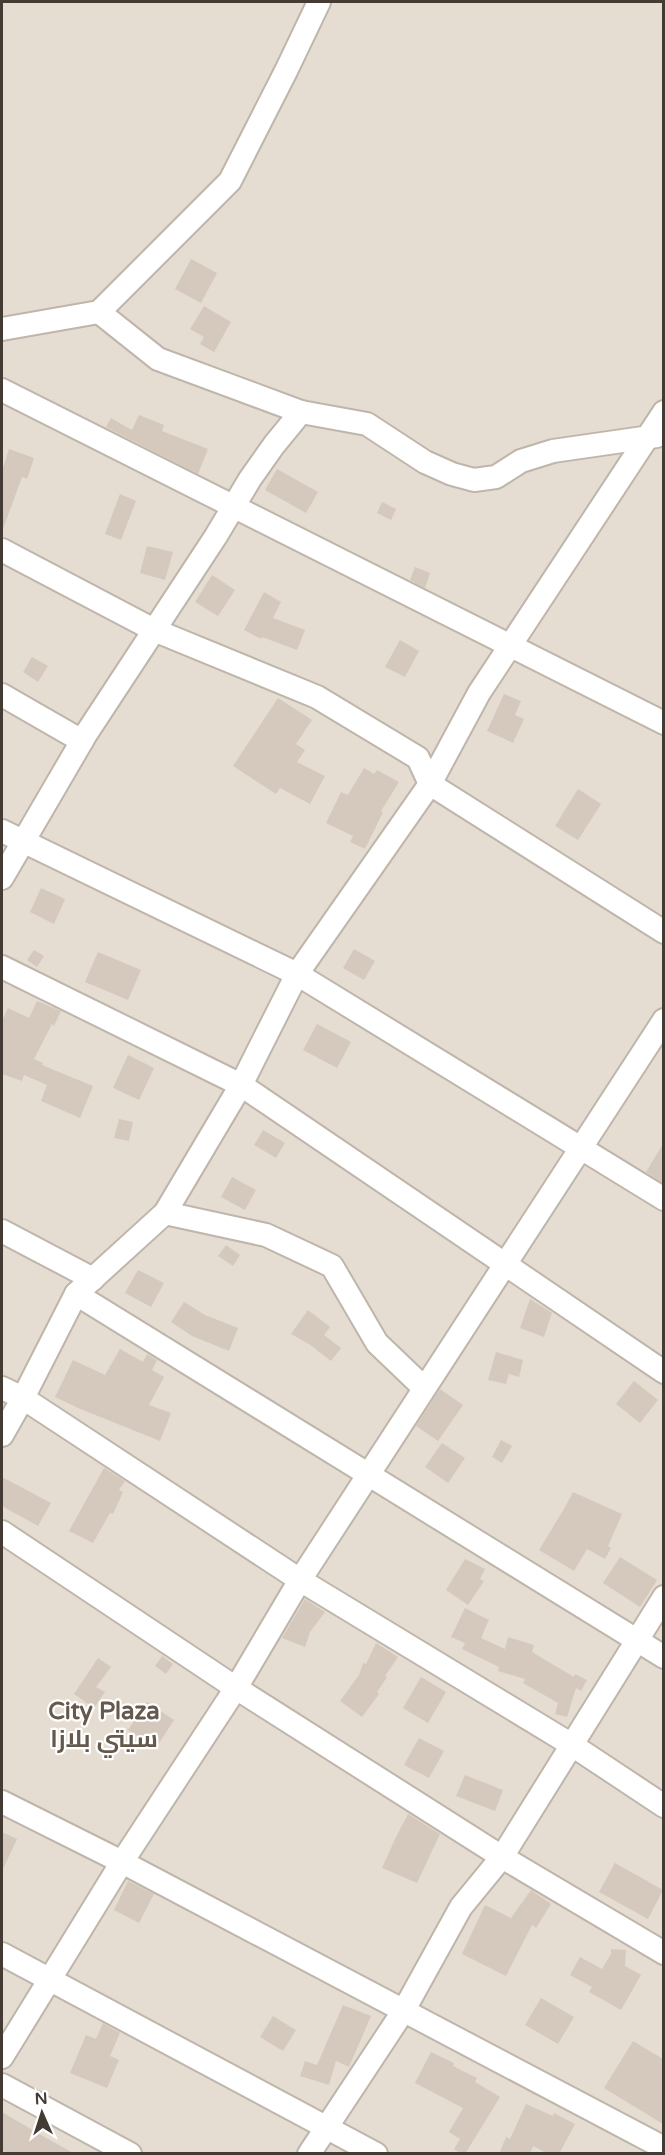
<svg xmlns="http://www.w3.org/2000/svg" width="665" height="2155" font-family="'Varela Round',Cairo,sans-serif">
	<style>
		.residential { fill: #e5ddd2 }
		.building { fill: #d5c9bd }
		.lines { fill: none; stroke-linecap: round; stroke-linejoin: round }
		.minor-casing { stroke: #bfb5aa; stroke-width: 26 }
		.minor { stroke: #fff; stroke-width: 22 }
		.labels { text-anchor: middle; stroke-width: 4.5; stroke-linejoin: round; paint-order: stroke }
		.district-label { font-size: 24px; font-weight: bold; fill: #65584c; stroke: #fff }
	</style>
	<rect width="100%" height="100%" fill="#f1ece4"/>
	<rect class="residential" x="2" y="2" width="661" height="2151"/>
	<g class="building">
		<polygon points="191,259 217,273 201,303 175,289"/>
		<polygon points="204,306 231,322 214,352 200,344 204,337 190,329"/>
		<polygon points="139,415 164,425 162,431 208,449 198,474 106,427 111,418 132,430"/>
		<polygon points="9,449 34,458 27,479 22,477 3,529 2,471"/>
		<polygon points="277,469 318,492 306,513 265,490"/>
		<polygon points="120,494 136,501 121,540 105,534"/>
		<polygon points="382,502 396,509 391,520 377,513"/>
		<polygon points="147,546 173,552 165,580 140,573"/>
		<polygon points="415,567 430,573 425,588 410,580"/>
		<polygon points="212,575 235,590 218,616 195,602"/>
		<polygon points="264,592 281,602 273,618 305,630 297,650 262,637 261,639 244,630"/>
		<polygon points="400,640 419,651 405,677 385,667"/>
		<polygon points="32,657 48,666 38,682 23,672"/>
		<polygon points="504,694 521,701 515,715 524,719 513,743 487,731"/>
		<polygon points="278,698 312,720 296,744 305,750 297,762 325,776 310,804 280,788 276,794 233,766"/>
		<polygon points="364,768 374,774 377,770 399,782 381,811 383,812 365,849 350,842 353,836 326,823 341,792 348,795"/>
		<polygon points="578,789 601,804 578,840 555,826"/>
		<polygon points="41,888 65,899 54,924 30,912"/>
		<polygon points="354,949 375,961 364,980 343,968"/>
		<polygon points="34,950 44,956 37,967 27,960"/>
		<polygon points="98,952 141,970 128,1000 85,982"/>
		<polygon points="37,1001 61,1011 54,1026 52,1024 34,1059 43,1063 42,1065 93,1086 80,1118 41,1101 47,1085 24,1075 22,1081 2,1074 2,1021 8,1008 29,1018"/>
		<polygon points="317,1024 351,1042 337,1068 303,1050"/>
		<polygon points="128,1055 154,1068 139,1100 113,1088"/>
		<polygon points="119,1119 133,1122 129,1141 114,1138"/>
		<polygon points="263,1130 285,1143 276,1158 254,1145"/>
		<polygon points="663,1144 663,1183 646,1172"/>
		<polygon points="232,1177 256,1190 245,1210 221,1197"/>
		<polygon points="226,1245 240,1255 233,1266 218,1256"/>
		<polygon points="138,1270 164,1283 151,1307 125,1293"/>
		<polygon points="530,1299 552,1313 544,1337 520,1328"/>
		<polygon points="184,1302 205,1315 238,1328 229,1351 192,1336 171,1322"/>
		<polygon points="308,1310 330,1327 324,1335 341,1348 331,1361 309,1344 291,1334"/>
		<polygon points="120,1349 143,1362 147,1354 157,1360 152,1370 164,1377 149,1405 171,1413 160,1441 78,1408 55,1397 73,1360 105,1375"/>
		<polygon points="496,1352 523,1360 519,1377 509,1374 506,1384 488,1380"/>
		<polygon points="634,1381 658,1400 640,1423 616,1404"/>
		<polygon points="440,1389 463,1405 438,1441 416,1426"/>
		<polygon points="501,1440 512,1446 502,1463 492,1457"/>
		<polygon points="442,1443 465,1458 448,1483 425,1467"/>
		<polygon points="104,1468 125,1481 119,1490 123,1492 113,1514 110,1513 93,1543 69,1531"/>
		<polygon points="2,1477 51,1503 38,1526 2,1506"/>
		<polygon points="573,1492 622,1514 608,1546 611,1548 605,1559 587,1549 574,1571 539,1550 564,1509"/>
		<polygon points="620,1557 657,1580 640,1607 603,1583"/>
		<polygon points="465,1559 485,1569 480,1579 484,1581 468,1605 446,1590"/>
		<polygon points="305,1599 325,1612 310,1632 305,1647 282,1638"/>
		<polygon points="465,1608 489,1620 481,1638 505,1649 508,1637 534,1645 532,1652 574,1677 575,1674 587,1680 581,1691 576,1688 567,1717 555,1714 558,1703 523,1683 525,1679 498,1671 499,1667 462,1649 465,1643 451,1637"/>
		<polygon points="376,1643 398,1657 385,1676 387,1677 377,1692 379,1694 362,1717 340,1701 359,1675 363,1663 366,1664"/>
		<polygon points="162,1656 173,1664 166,1674 155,1666"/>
		<polygon points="98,1658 111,1667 96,1687 105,1692 94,1708 74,1694"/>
		<polygon points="421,1677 446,1692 428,1723 403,1708"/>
		<polygon points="147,1702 174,1720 156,1748 128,1730"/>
		<polygon points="419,1738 444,1751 429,1778 404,1765"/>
		<polygon points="465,1775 503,1790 495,1811 456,1796"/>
		<polygon points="408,1814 440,1834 417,1883 382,1868 396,1837"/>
		<polygon points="2,1832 17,1839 2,1871"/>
		<polygon points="615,1863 663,1890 648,1919 599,1892"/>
		<polygon points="128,1881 154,1894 139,1923 114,1910"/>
		<polygon points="531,1890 551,1904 536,1928 532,1925 506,1976 462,1954 485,1905 511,1918"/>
		<polygon points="611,1949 626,1950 625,1966 641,1975 621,2010 589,1992 592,1987 570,1975 580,1957 602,1969 611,1954"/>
		<polygon points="541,1998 574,2017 558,2044 525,2025"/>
		<polygon points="343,2005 371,2016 349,2067 336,2061 329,2085 300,2076 305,2061 317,2065"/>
		<polygon points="273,2016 296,2030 283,2051 260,2037"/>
		<polygon points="103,2023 120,2033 110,2056 119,2060 107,2088 70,2073 86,2035 96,2039"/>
		<polygon points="633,2041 663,2059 663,2124 604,2088"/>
		<polygon points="431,2052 454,2063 453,2066 477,2078 475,2082 500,2097 465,2154 461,2154 454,2149 460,2139 449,2132 463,2108 415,2083"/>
		<polygon points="526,2104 553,2116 554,2113 575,2124 559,2154 548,2154 533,2146 530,2154 499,2154 506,2137 510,2139"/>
		<polygon points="2,2112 41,2135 75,2154 8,2154 2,2150"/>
	</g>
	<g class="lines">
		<g class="minor-casing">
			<g id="minor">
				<polyline points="99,312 158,359 301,412 367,424 425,462 452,474 474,480 496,477 521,461 553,451 657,436"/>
				<polyline points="2,329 99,312 230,181 286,71 319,2"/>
				<polyline points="2,390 664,723"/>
				<polyline points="2,550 154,630 317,697 418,758 430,784 664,932"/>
				<polyline points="2,695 82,741"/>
				<polyline points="2,831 297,974 664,1199"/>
				<polyline points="2,878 86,734 216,536 250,479 274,445 301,412"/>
				<polyline points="2,967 241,1085 664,1372"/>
				<polyline points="165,1213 266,1235 332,1266 377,1343 424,1388"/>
				<polyline points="2,1231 93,1279"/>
				<polyline points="76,1294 664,1657"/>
				<polyline points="2,1388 23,1398 300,1580 572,1745 664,1806"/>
				<polyline points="2,1435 23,1398 76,1294 165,1213 241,1085 297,974 430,784 479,693 664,412"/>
				<polyline points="2,1532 236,1688 502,1857 664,1953"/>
				<polyline points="2,1802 122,1862 664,2148"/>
				<polyline points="2,1954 376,2154"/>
				<polyline points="2,2057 122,1862 236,1688 300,1580 664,1020"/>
				<polyline points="2,2085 130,2154"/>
				<polyline points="309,2154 404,2010 461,1907 502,1857 664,1597"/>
			</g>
		</g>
		<use href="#minor" class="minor"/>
	</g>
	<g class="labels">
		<g class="district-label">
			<text x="104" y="1719">City Plaza<tspan x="104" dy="28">سيتي بلازا</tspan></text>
		</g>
	</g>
	<rect width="665" height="2155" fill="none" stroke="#433b34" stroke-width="6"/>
	<g transform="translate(42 2113) rotate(357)" stroke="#ffffff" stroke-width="4.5" paint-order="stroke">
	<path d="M0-4.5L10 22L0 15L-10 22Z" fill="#433b34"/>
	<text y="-9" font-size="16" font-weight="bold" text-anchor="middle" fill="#433b34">N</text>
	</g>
</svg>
